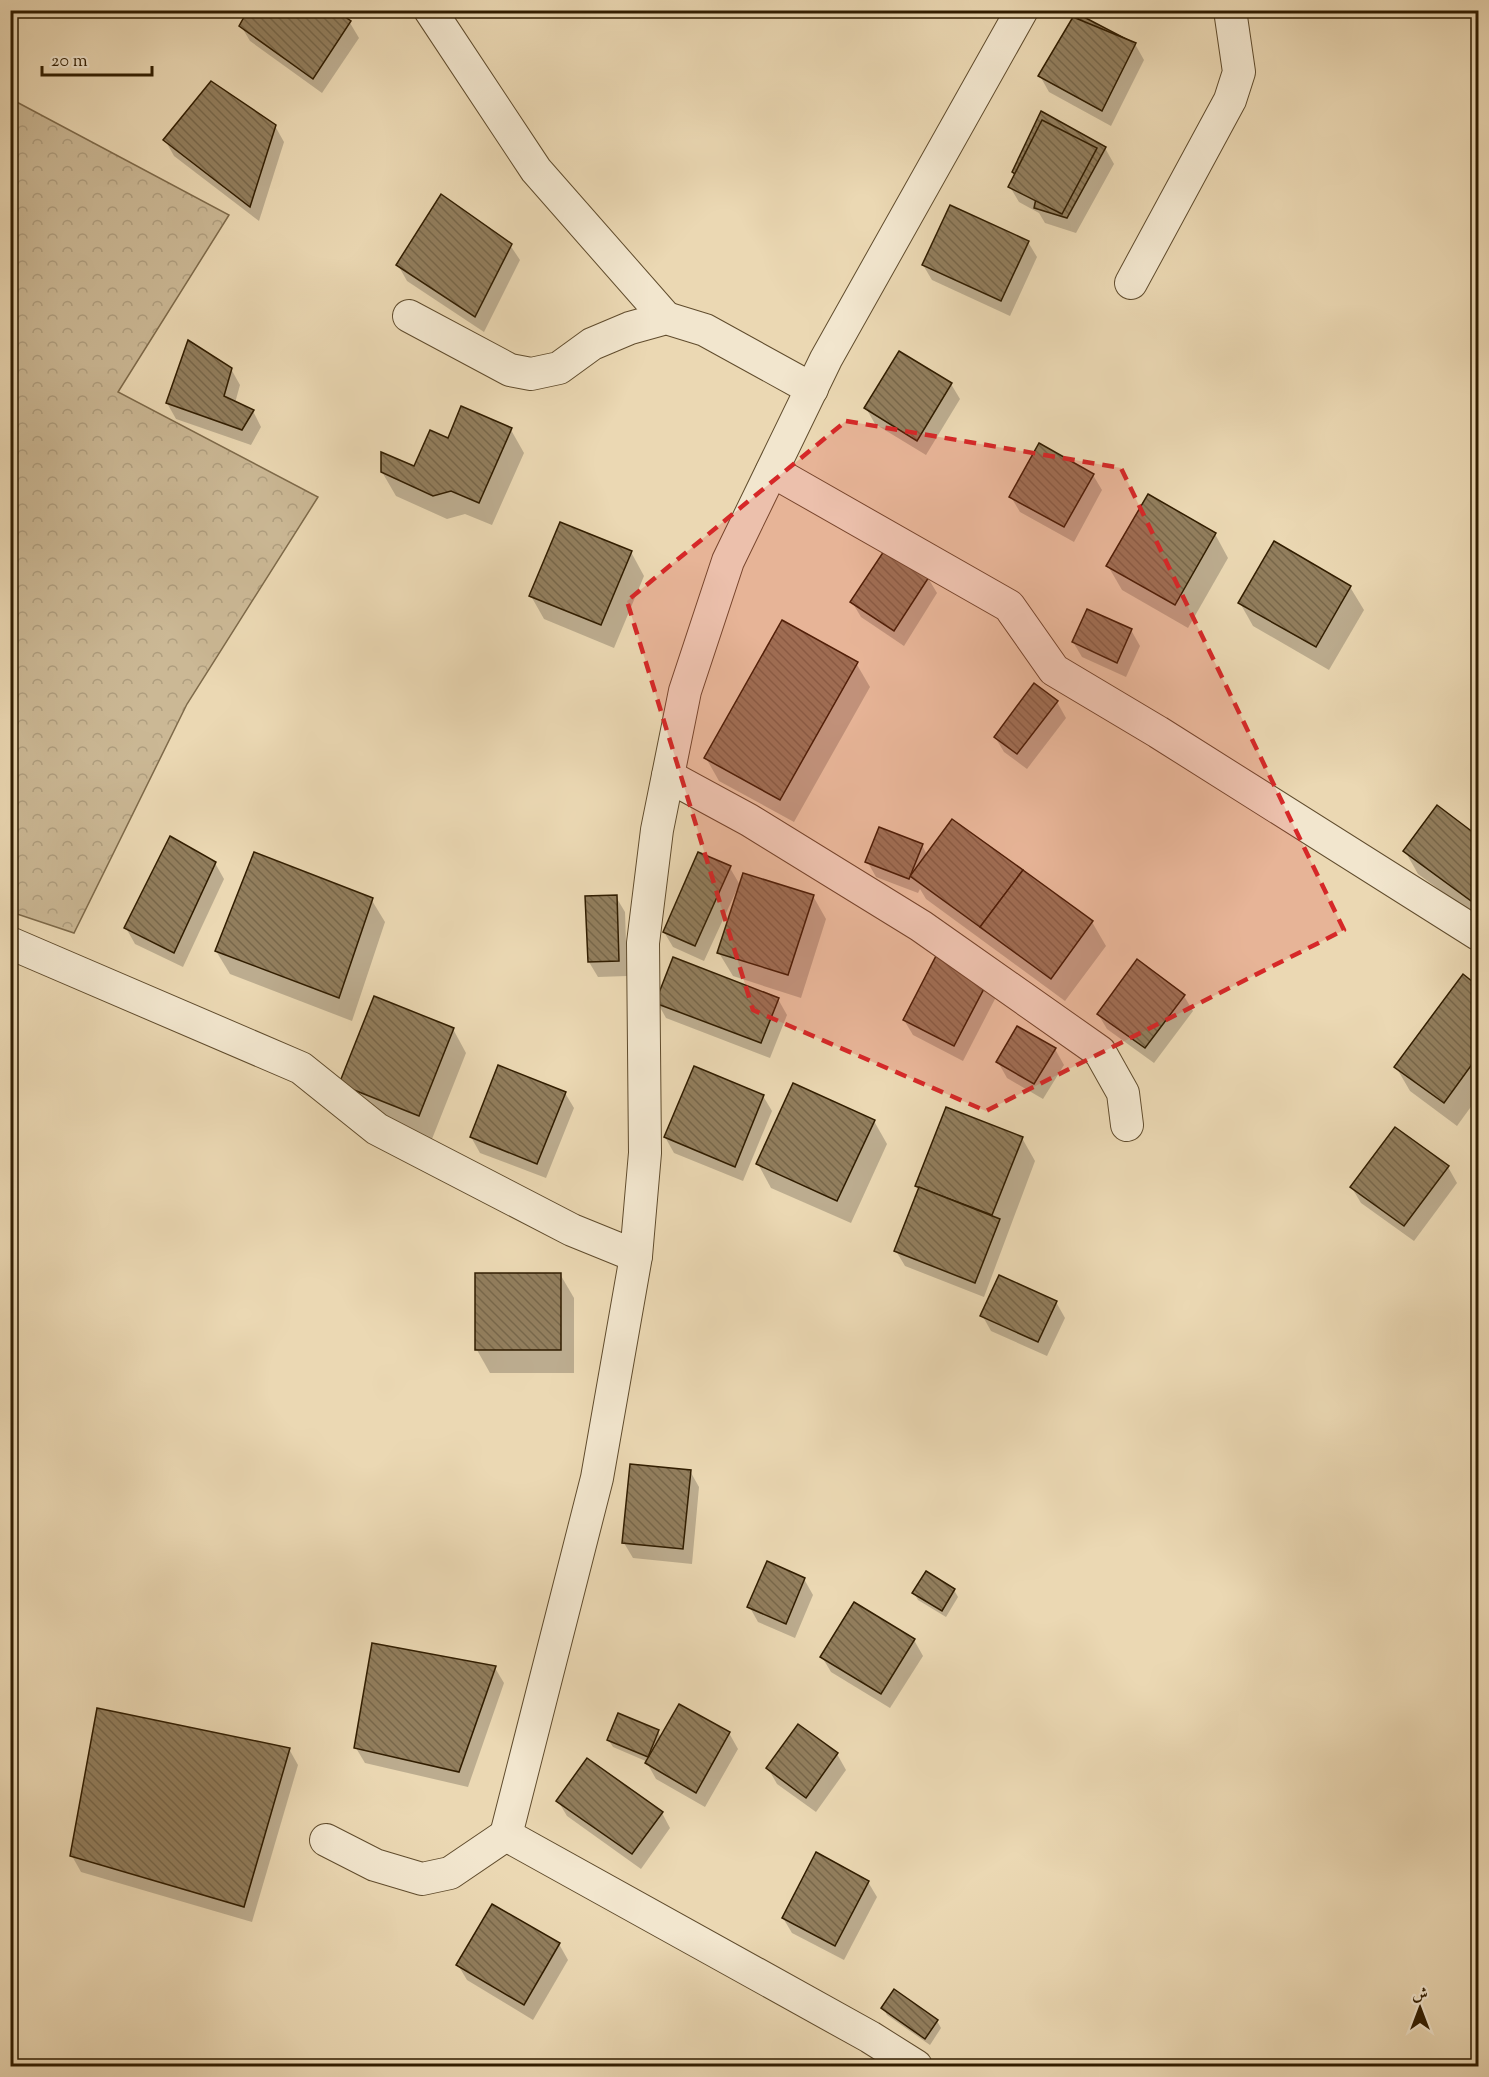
<svg xmlns="http://www.w3.org/2000/svg" width="1489" height="2077" font-family="'Sorts Mill Goudy',Amiri,serif">
	<style>
		.forest { fill: url(#forest-crowns); stroke: #7e6a4a; stroke-width: 1.5 }
		.shadow { fill: #0003 }
		.building { fill: url(#building-back-hatch); stroke: #311d00; stroke-width: 1.5 }
		.lines { fill: none; stroke-linecap: round; stroke-linejoin: round }
		.street-casing { stroke: #604c2d; stroke-width: 34 }
		.street { stroke: #f2e6ce; stroke-width: 32 }
		.marked { fill: #d62828; fill-opacity: 0.2; stroke: #d62828; stroke-width: 4.5; stroke-dasharray: 12 8; stroke-linejoin: round }
	</style>
	<defs>
		<pattern id="forest-crowns" width="20" height="18" patternUnits="userSpaceOnUse" patternTransform="scale(1.5)"><rect width="20" height="18" fill="#cbb895"/><path d="M2 6a3 3 0 1 1 6 0M12 15a3 3 0 1 1 6 0" fill="none" stroke="#af9e7f"/></pattern>
		<pattern id="building-back-hatch" width="6" height="6" patternUnits="userSpaceOnUse" patternTransform="scale(1.5)"><rect width="6" height="6" fill="#927e5d"/><path d="M-1 5l2 2M0 0l6 6M5-1l2 2" fill="none" stroke="#78674a"/></pattern>
	</defs>
	<rect width="100%" height="100%" fill="#ebd8b3"/>
	<filter id="stains"><feTurbulence type="fractalNoise" baseFrequency=".00333" numOctaves="4"/><feColorMatrix values="0 0 0 0 .2 0 0 0 0 .09 0 0 0 0 .02 0 0 0 .5 -.17"/></filter>
	<radialGradient id="worn" r=".72"><stop offset=".6" stop-color="#630" stop-opacity="0"/><stop offset="1" stop-color="#630" stop-opacity=".3"/></radialGradient>
	<polygon class="forest" points="11,99 229,215 118,392 318,497 187,704 74,933 11,912"/>
	<g class="shadow">
		<polygon points="332,10 350,23 359,38 322,93 250,41 241,26"/>
		<polygon points="1135,44 1144,60 1111,126 1049,92 1040,76"/>
		<polygon points="275,126 284,142 259,221 174,156 165,140"/>
		<polygon points="1105,148 1114,164 1076,233 1045,223 1039,213 1019,202 1010,187"/>
		<polygon points="1028,242 1037,257 1010,316 932,280 923,265"/>
		<polygon points="510,245 520,260 484,332 407,281 398,265"/>
		<polygon points="231,369 240,385 235,403 253,411 261,427 251,445 176,419 167,403"/>
		<polygon points="951,384 960,399 926,455 875,424 866,408"/>
		<polygon points="511,430 524,453 492,525 465,514 447,519 396,496 382,472 415,468 448,440"/>
		<polygon points="1093,475 1102,490 1074,542 1020,512 1011,497"/>
		<polygon points="1215,534 1228,558 1188,628 1122,590 1108,566"/>
		<polygon points="631,552 644,576 614,648 544,619 531,596"/>
		<polygon points="928,578 937,593 904,646 861,617 852,602"/>
		<polygon points="1350,587 1364,610 1329,670 1253,626 1240,603"/>
		<polygon points="1131,630 1140,646 1126,677 1082,657 1073,642"/>
		<polygon points="856,663 870,687 794,822 719,781 706,758"/>
		<polygon points="1057,702 1066,718 1027,769 1004,752 995,737"/>
		<polygon points="1437,807 1478,838 1478,918 1418,874 1405,851"/>
		<polygon points="953,821 1092,922 1106,946 1065,1001 926,899 920,889 918,893 876,877 867,861 922,845 927,855"/>
		<polygon points="699,854 730,868 740,885 813,896 826,919 801,998 733,976 719,953 739,888 738,887 704,961 673,947 664,932"/>
		<polygon points="215,863 224,879 183,967 135,944 126,928"/>
		<polygon points="616,897 625,912 627,976 598,977 589,962"/>
		<polygon points="371,899 385,922 352,1021 230,974 216,951"/>
		<polygon points="938,956 996,997 963,1061 913,1035 904,1020"/>
		<polygon points="1463,977 1478,988 1478,1097 1457,1126 1410,1091 1396,1067"/>
		<polygon points="1184,996 1193,1011 1154,1063 1107,1029 1098,1014"/>
		<polygon points="778,999 787,1015 770,1058 666,1018 657,1002"/>
		<polygon points="453,1029 466,1053 432,1139 354,1108 341,1084"/>
		<polygon points="1055,1049 1064,1065 1043,1099 1007,1078 998,1062"/>
		<polygon points="565,1093 574,1108 546,1178 480,1153 471,1137"/>
		<polygon points="763,1096 772,1111 743,1181 674,1153 665,1137"/>
		<polygon points="874,1121 887,1144 851,1223 771,1188 758,1164"/>
		<polygon points="1022,1138 1035,1161 984,1297 905,1266 896,1251 920,1190 917,1185"/>
		<polygon points="1448,1167 1457,1183 1414,1241 1361,1203 1352,1188"/>
		<polygon points="560,1274 574,1298 574,1373 490,1373 477,1350"/>
		<polygon points="1056,1302 1065,1318 1047,1356 991,1331 982,1315"/>
		<polygon points="690,1471 699,1487 692,1564 633,1558 624,1543"/>
		<polygon points="804,1579 813,1595 795,1638 758,1622 749,1606"/>
		<polygon points="954,1590 958,1597 946,1617 918,1600 914,1593"/>
		<polygon points="914,1640 923,1656 890,1708 831,1672 822,1657"/>
		<polygon points="495,1668 504,1683 468,1787 365,1763 356,1748"/>
		<polygon points="680,1706 729,1733 738,1749 705,1807 656,1779 647,1763 648,1762 613,1747 608,1739 658,1732 661,1738"/>
		<polygon points="798,1726 837,1754 846,1770 816,1812 777,1784 768,1768"/>
		<polygon points="289,1749 298,1765 252,1922 81,1872 72,1856"/>
		<polygon points="558,1801 662,1813 670,1828 641,1869 567,1816"/>
		<polygon points="868,1882 877,1897 844,1960 792,1933 783,1918"/>
		<polygon points="559,1944 568,1960 533,2020 467,1980 458,1965"/>
		<polygon points="883,2008 937,2021 941,2028 930,2045 887,2015"/>
		<polygon points="685,2063 696,2066 684,2066"/>
	</g>
	<g class="building">
		<polygon points="248,10 335,10 351,21 313,79 239,26"/>
		<polygon points="1080,15 1132,42 1099,107 1047,80"/>
		<polygon points="1073,17 1136,43 1102,111 1038,76"/>
		<polygon points="211,81 276,125 250,207 163,140"/>
		<polygon points="1041,111 1106,147 1067,218 1034,208 1038,189 1012,172"/>
		<polygon points="1042,120 1097,148 1062,214 1008,187"/>
		<polygon points="441,194 512,244 475,317 396,265"/>
		<polygon points="950,205 1029,241 1001,301 922,265"/>
		<polygon points="188,340 232,368 224,396 254,410 242,430 166,403"/>
		<polygon points="899,351 952,383 917,441 864,408"/>
		<polygon points="461,406 512,428 479,503 451,491 433,496 381,472 381,452 414,466 430,430 448,438"/>
		<polygon points="1039,443 1094,474 1064,527 1009,497"/>
		<polygon points="1148,494 1216,533 1175,605 1106,566"/>
		<polygon points="560,522 632,551 601,625 529,596"/>
		<polygon points="1274,541 1351,586 1316,647 1238,603"/>
		<polygon points="886,548 929,577 894,631 850,602"/>
		<polygon points="1087,609 1132,629 1117,663 1072,642"/>
		<polygon points="782,620 858,662 780,800 704,758"/>
		<polygon points="1034,683 1058,701 1017,754 994,737"/>
		<polygon points="1437,805 1478,836 1478,906 1403,851"/>
		<polygon points="952,819 1023,870 980,927 910,876"/>
		<polygon points="879,827 923,844 909,879 865,862"/>
		<polygon points="170,836 216,862 174,953 124,928"/>
		<polygon points="254,852 373,898 339,998 215,951"/>
		<polygon points="698,852 731,866 695,946 663,932"/>
		<polygon points="1023,870 1093,921 1051,979 980,927"/>
		<polygon points="743,873 814,895 788,975 717,953"/>
		<polygon points="617,895 619,961 588,962 585,896"/>
		<polygon points="937,954 988,981 954,1046 903,1020"/>
		<polygon points="673,957 779,998 761,1043 655,1003"/>
		<polygon points="1137,959 1185,995 1145,1048 1097,1014"/>
		<polygon points="1463,974 1478,986 1478,1056 1444,1103 1394,1067"/>
		<polygon points="374,996 454,1028 419,1116 339,1084"/>
		<polygon points="1017,1026 1056,1048 1034,1084 996,1062"/>
		<polygon points="498,1065 566,1092 537,1164 470,1137"/>
		<polygon points="694,1066 764,1095 735,1167 664,1137"/>
		<polygon points="793,1083 875,1120 837,1201 756,1164"/>
		<polygon points="946,1107 1023,1137 992,1215 915,1186"/>
		<polygon points="1395,1127 1449,1166 1404,1226 1350,1187"/>
		<polygon points="919,1187 1000,1219 975,1283 894,1251"/>
		<rect x="475" y="1273" width="86" height="77"/>
		<polygon points="999,1275 1057,1301 1038,1342 980,1316"/>
		<polygon points="630,1464 691,1470 683,1549 622,1543"/>
		<polygon points="767,1561 805,1578 786,1624 747,1607"/>
		<polygon points="926,1571 955,1589 942,1611 912,1593"/>
		<polygon points="854,1602 915,1639 881,1694 820,1657"/>
		<polygon points="372,1643 496,1666 459,1772 354,1748"/>
		<polygon points="679,1704 730,1732 696,1793 645,1763"/>
		<polygon points="97,1708 290,1748 244,1907 70,1856"/>
		<polygon points="618,1713 659,1730 648,1757 607,1740"/>
		<polygon points="798,1724 838,1753 806,1798 766,1768"/>
		<polygon points="587,1758 663,1812 632,1854 556,1801"/>
		<polygon points="816,1852 869,1881 835,1946 782,1918"/>
		<polygon points="492,1904 560,1943 524,2005 456,1965"/>
		<polygon points="894,1989 938,2020 925,2039 881,2008"/>
	</g>
	<g class="lines">
		<g class="street-casing">
			<g id="street">
				<polyline points="430,10 536,170 666,318"/>
				<polyline points="1131,283 1230,100 1239,72 1230,10"/>
				<polyline points="409,316 510,370 531,374 559,368 592,344 630,328 666,318 705,330 812,389"/>
				<polyline points="772,471 1009,606 1054,670 1158,732 1478,934"/>
				<polyline points="668,776 749,820 921,926 1100,1052 1123,1093 1127,1125"/>
				<polyline points="10,943 301,1068 377,1129 572,1230 636,1256"/>
				<polyline points="326,1840 375,1865 422,1879 450,1873 506,1835"/>
				<polyline points="916,2066 870,2037 506,1835 597,1478 636,1256 645,1153 643,943 657,830 685,691 728,561 826,359 1022,10"/>
			</g>
		</g>
		<use href="#street" class="street"/>
	</g>
	<path class="marked" d="M846,421l275,47 223,462 -358,181 -233,-101 -126,-409z"/>
	<rect width="1489" height="2077" fill="none" stroke="#ebd8b3" stroke-width="36"/>
	<rect x="12" y="12" width="1465" height="2053" fill="none" stroke="#311d00" stroke-width="3"/>
	<rect x="18" y="18" width="1453" height="2041" fill="none" stroke="#311d00" stroke-width="1.5"/>
	<g transform="translate(1420 2008)" stroke="#f2e6ce" stroke-width="4.5" paint-order="stroke">
	<path d="M0-4.5L10 22L0 15L-10 22Z" fill="#311d00"/>
	<text y="-9" font-size="16" font-weight="bold" text-anchor="middle" fill="#311d00">ش</text>
	</g>
	<path d="M42 66v9h110v-9" fill="none" stroke="#311d00" stroke-width="3"/>
	<text x="51" y="66" font-size="18" fill="#311d00" stroke="#f2e6ce" stroke-width="4.5" paint-order="stroke">20 m</text>
	<rect width="100%" height="100%" filter="url(#stains)"/>
	<rect width="100%" height="100%" fill="url(#worn)"/>
</svg>
